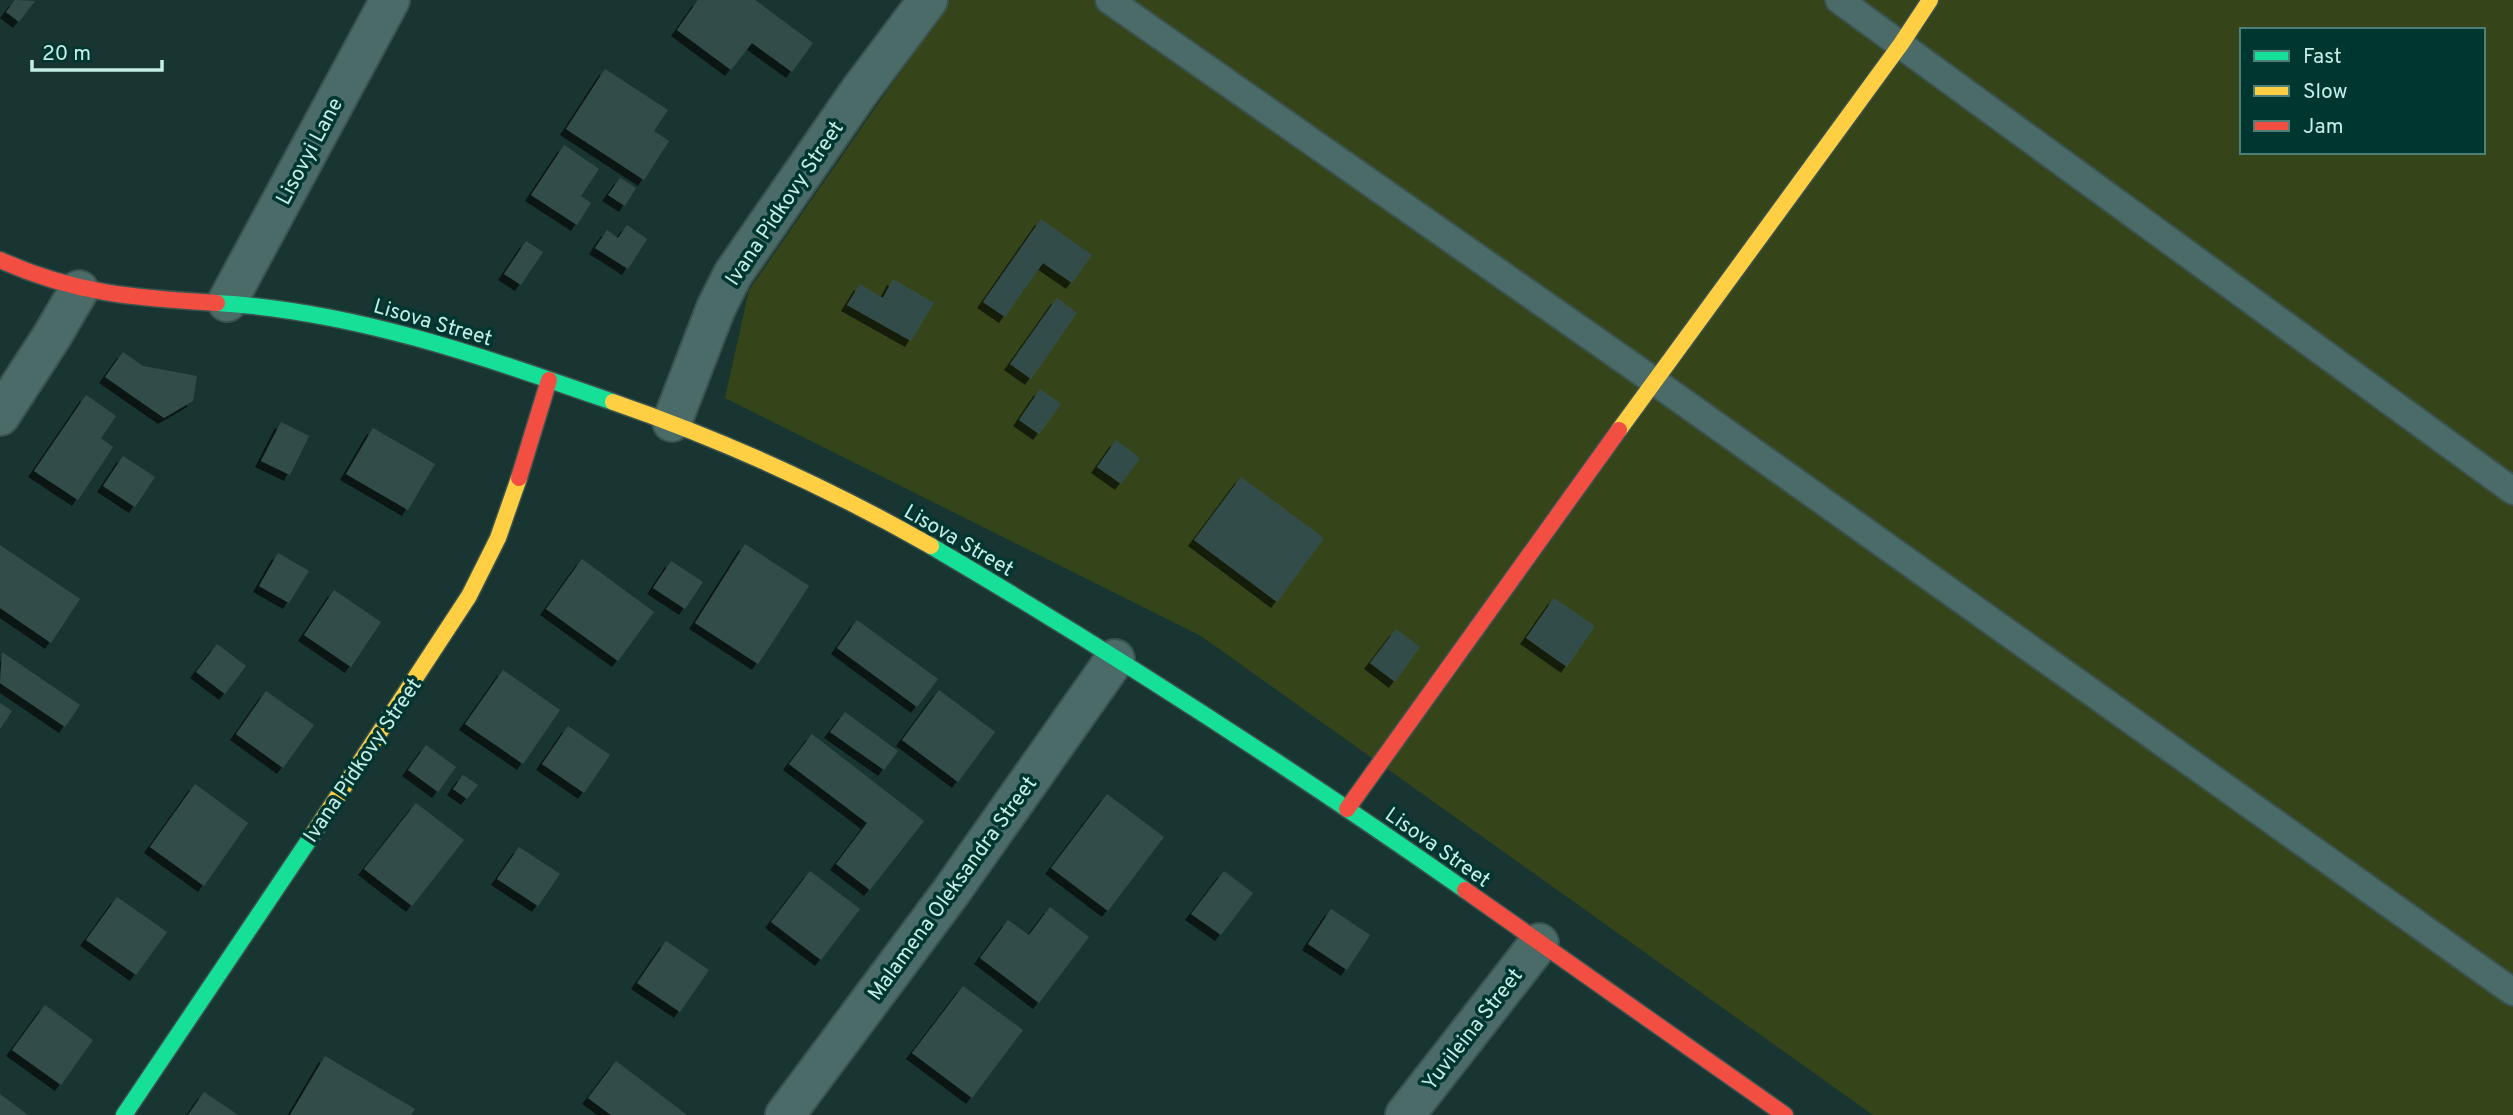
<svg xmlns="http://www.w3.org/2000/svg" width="2513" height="1115" font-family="Overpass,sans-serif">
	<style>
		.green { fill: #364519; fill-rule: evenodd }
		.building { fill: #334e4a; filter: url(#shadow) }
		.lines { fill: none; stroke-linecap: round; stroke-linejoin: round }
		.lane-casing { stroke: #3b534f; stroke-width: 30 }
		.street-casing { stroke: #3b534f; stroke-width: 42 }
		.fast-casing { stroke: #3b534f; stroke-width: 19 }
		.slow-casing { stroke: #3b534f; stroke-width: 19 }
		.jam-casing { stroke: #3b534f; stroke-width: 19 }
		.lane { stroke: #4a6b67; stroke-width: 26 }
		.street { stroke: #4a6b67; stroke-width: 38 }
		.fast { stroke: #16e098; stroke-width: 16 }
		.slow { stroke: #ffcf43; stroke-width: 16 }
		.jam { stroke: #f24e42; stroke-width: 16 }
		.labels { text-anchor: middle; stroke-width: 7; stroke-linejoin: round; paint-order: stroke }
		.street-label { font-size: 21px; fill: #c4eee6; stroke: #003630 }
	</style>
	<defs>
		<filter id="shadow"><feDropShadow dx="-6" dy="6" stdDeviation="0" flood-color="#0009"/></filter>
	</defs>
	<rect width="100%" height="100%" fill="#193532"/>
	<path class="green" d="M950,0h1563v1115h-640l-672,-479 -476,-238 24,-108zM2242,30h241v122h-241z"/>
	<g class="building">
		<polygon points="15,0 35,1 19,22 6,12"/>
		<polygon points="698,0 755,0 813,43 792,72 752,43 731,70 677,30"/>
		<polygon points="605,69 668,110 654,131 669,141 644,180 566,129"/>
		<polygon points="564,145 599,169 581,196 591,203 577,225 531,195"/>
		<polygon points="620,178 636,188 625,206 608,195"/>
		<polygon points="1041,219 1092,255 1072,283 1043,263 1005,317 983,302"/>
		<polygon points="627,225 647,239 628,269 595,248 607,230 618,238"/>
		<polygon points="526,241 543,252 521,285 504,274"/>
		<polygon points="893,279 934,303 911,341 847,305 860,284 883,298"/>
		<polygon points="1057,298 1077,313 1031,379 1010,364"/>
		<polygon points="123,352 143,366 197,376 193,401 164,418 105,377"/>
		<polygon points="1040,389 1061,404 1039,434 1019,420"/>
		<polygon points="86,395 116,416 101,438 113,447 78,500 34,471"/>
		<polygon points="281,422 309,436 290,475 261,461"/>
		<polygon points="373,428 435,464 408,510 346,474"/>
		<polygon points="1116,440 1140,458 1121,484 1097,467"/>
		<polygon points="123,456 155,477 135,507 103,486"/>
		<polygon points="1241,477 1324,538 1277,602 1194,540"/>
		<polygon points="745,544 809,586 758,664 695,623"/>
		<polygon points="0,545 80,599 51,643 0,608"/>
		<polygon points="278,553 309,571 289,603 259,586"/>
		<polygon points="582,559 654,612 618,661 546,609"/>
		<polygon points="671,561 703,582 685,609 653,588"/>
		<polygon points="334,590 381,622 351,667 304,635"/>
		<polygon points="1554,598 1595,626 1567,667 1526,638"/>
		<polygon points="857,620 938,679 917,707 837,648"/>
		<polygon points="1396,629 1420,647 1395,682 1370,663"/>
		<polygon points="217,644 246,666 225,694 196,672"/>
		<polygon points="2,652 80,705 65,727 0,683"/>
		<polygon points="503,670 560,710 523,764 465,724"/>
		<polygon points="939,690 995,732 958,782 902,740"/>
		<polygon points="266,691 314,725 283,768 236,734"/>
		<polygon points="0,703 12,711 0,729"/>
		<polygon points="845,712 898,751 884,770 830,732"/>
		<polygon points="568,726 610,755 584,793 542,764"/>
		<polygon points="812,734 924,821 870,890 836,864 867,823 789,764"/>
		<polygon points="426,745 456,767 438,792 408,770"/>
		<polygon points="463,775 478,785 467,799 453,789"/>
		<polygon points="195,784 248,823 204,886 150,847"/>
		<polygon points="1107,794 1164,837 1108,911 1051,868"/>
		<polygon points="416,803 464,840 412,906 364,869"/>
		<polygon points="519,847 560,874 538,906 497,879"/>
		<polygon points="810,871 860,909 821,960 771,922"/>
		<polygon points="1224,871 1253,893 1221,935 1191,914"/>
		<polygon points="117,897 167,932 136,975 86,940"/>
		<polygon points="1050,907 1089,937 1039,1003 980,958 1008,920 1029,935"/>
		<polygon points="1331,909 1370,935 1347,970 1308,944"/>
		<polygon points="666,941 709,970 680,1012 637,983"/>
		<polygon points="963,986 1023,1030 972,1098 912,1053"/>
		<polygon points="45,1005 93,1040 61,1085 12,1050"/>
		<polygon points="325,1056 415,1109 411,1115 290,1115"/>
		<polygon points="616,1061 687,1115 611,1115 588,1098"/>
		<polygon points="204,1092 238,1115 188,1115"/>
		<polygon points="0,1094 28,1115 0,1115"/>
	</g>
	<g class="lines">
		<g class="lane-casing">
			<g id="lane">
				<polyline points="1109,0 1654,381 2513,992"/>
				<polyline points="1839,0 2513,491"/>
			</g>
		</g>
		<g class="street-casing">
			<g id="street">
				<polyline points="227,302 390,0"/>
				<polyline points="0,416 52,336 79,290"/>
				<polyline points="672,422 716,308 733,274 859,92 928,0"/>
				<polyline points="785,1115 951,892 1115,659"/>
				<polyline points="1405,1115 1539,943"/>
			</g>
		</g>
		<g class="fast-casing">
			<g id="fast">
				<path d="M217,303c138,8 267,54 396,99"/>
				<path d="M931,546c182,107 361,223 534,344"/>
				<polyline points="124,1115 313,834"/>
			</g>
		</g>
		<g class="slow-casing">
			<g id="slow">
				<path d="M613,402c110,38 216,86 318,144"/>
				<polyline points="1619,430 1901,44 1930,0"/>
				<polyline points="313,834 469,596 498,538 519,478"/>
			</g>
		</g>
		<g class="jam-casing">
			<g id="jam">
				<path d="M0,260c75,34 136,38 217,43"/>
				<polyline points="519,478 549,380"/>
				<polyline points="1347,809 1619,430"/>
				<polyline points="1465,890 1785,1115"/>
			</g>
		</g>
		<use href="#lane" class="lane"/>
		<use href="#street" class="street"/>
		<use href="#fast" class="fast"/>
		<use href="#slow" class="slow"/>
		<use href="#jam" class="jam"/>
	</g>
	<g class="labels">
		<g class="street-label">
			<text transform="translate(309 151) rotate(-62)" y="7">Lisovyi Lane</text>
			<text transform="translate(784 203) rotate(-56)" y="7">Ivana Pidkovy Street</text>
			<text transform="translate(433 322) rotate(16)" y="7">Lisova Street</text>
			<text transform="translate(959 540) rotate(30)" y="7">Lisova Street</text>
			<text transform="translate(362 760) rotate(-56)" y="7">Ivana Pidkovy Street</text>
			<text transform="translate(1438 847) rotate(35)" y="7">Lisova Street</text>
			<text transform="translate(952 888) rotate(-54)" y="7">Malamena Oleksandra Street</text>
			<text transform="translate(1472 1029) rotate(-52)" y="7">Yuvileina Street</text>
		</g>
	</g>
	<rect x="2240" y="28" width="245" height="126" fill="#003630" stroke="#4e8079" stroke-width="2"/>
	<rect x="2254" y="51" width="35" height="10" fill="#16e098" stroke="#4e8079" stroke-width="2"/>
	<text x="2303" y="63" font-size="21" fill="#c4eee6">Fast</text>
	<rect x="2254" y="86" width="35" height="10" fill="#ffcf43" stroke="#4e8079" stroke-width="2"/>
	<text x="2303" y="98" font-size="21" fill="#c4eee6">Slow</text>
	<rect x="2254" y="121" width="35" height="10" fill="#f24e42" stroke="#4e8079" stroke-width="2"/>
	<text x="2303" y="133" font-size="21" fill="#c4eee6">Jam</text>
	<path d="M32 60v10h130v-10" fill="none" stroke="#c4eee6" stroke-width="3.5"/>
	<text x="42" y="60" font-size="21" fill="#c4eee6" stroke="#003630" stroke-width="5" paint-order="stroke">20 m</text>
</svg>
